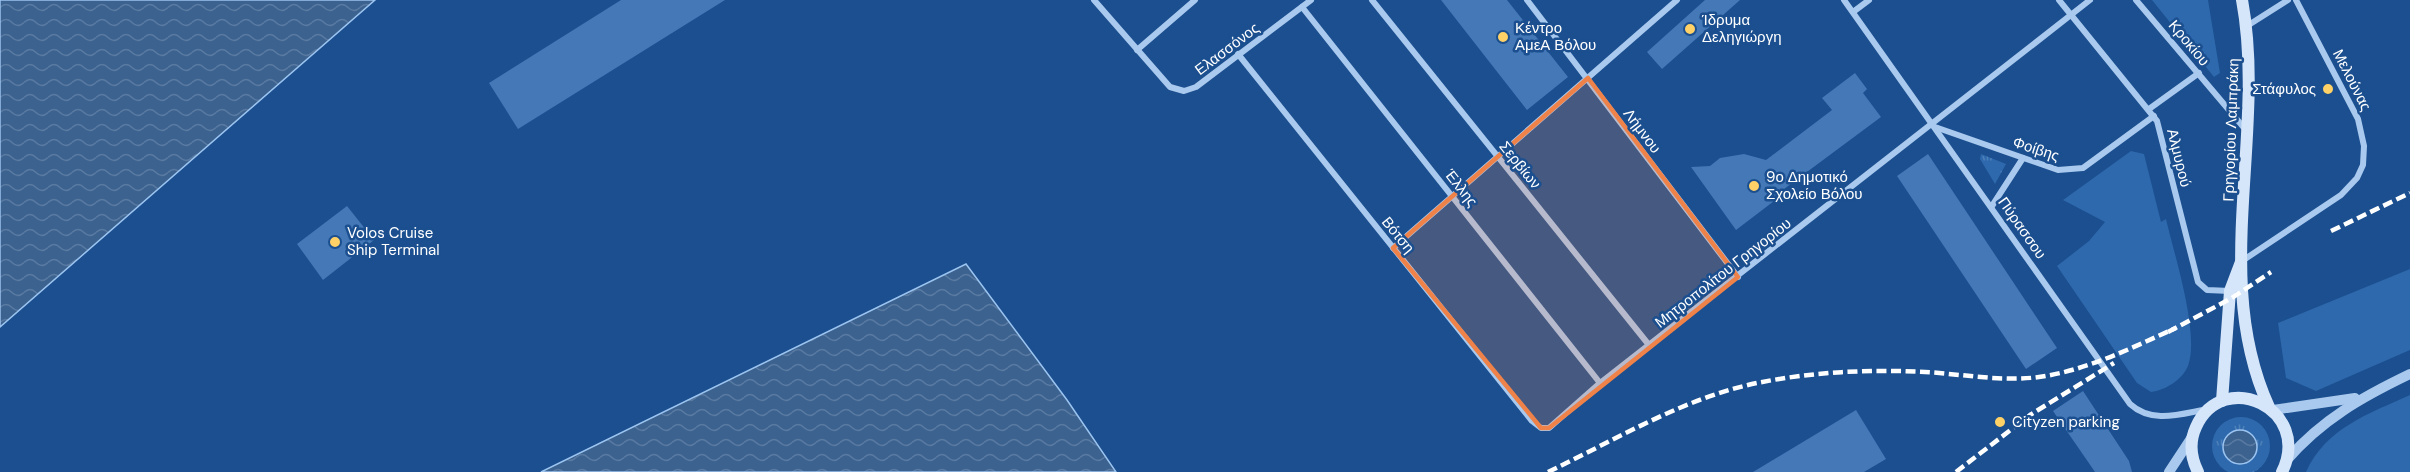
<svg xmlns="http://www.w3.org/2000/svg" width="2410" height="472" font-family="'DM Sans',sans-serif">
	<style>
		.grass { fill: url(#grass-tufts) }
		.park { fill: #2e69ad }
		.water { fill: url(#water-waves); stroke: #9cc4f0; stroke-width: 1.5 }
		.building { fill: #4478b7 }
		.lines { fill: none; stroke-linecap: round; stroke-linejoin: round }
		.minor { stroke: #a9c9ee; stroke-width: 6 }
		.tertiary { stroke: #a9c9ee; stroke-width: 10 }
		.secondary { stroke: #d6e6fa; stroke-width: 12 }
		.rail { stroke: #fff; stroke-width: 4.5; stroke-dasharray: 10 4.5; stroke-linecap: butt }
		.marked { fill: #ee8249; fill-opacity: 0.2; stroke: #ee8249; stroke-width: 4.5; stroke-linejoin: round }
		.poi-dot { fill: #ffd166; stroke: #1b4f8f; stroke-width: 2 }
		.labels { text-anchor: middle; stroke-width: 5; stroke-linejoin: round; paint-order: stroke }
		.poi-label { font-size: 15px; fill: #fff; stroke: #1b4f8f; text-anchor: start }
		.street-label { font-size: 15px; fill: #fff; stroke: #1b4f8f }
	</style>
	<defs>
		<pattern id="grass-tufts" width="24" height="20" patternUnits="userSpaceOnUse" patternTransform="scale(1.5)"><rect width="24" height="20" fill="#2e69ad"/><path d="M3 7l-1-3M5 7V3M7 7l1-3M15 17l-1-3M17 17v-4M19 17l1-3" fill="none" stroke="#4d80b9"/></pattern>
		<pattern id="water-waves" width="16" height="10" patternUnits="userSpaceOnUse" patternTransform="scale(1.5)"><rect width="16" height="10" fill="#3c6290"/><path d="M0 5q4-4 8 0t8 0" fill="none" stroke="#597aa1"/></pattern>
	</defs>
	<rect width="100%" height="100%" fill="#1b4f8f"/>
	<g class="grass">
		<polygon points="1981,154 2006,164 1995,184 1980,159"/>
		<circle cx="2241" cy="446" r="29"/>
	</g>
	<g class="park">
		<polygon points="2152,0 2208,0 2220,73 2214,77"/>
		<path d="M2131,151l13,3 17,68 5,-3c8,35 34,114 22,147 -6,14 -22,24 -37,26l-14,-9 -80,-117 32,-25 16,-19 -42,-22z"/>
		<polygon points="2410,269 2410,350 2316,391 2286,378 2278,323"/>
		<path d="M2410,395v77h-104c20,-44 62,-58 104,-77z"/>
	</g>
	<g class="water">
		<polygon points="0,0 375,0 0,327"/>
		<polygon points="966,264 1067,400 1116,472 541,472"/>
		<circle cx="2240" cy="447" r="17"/>
	</g>
	<g class="building">
		<polygon points="621,0 725,0 518,129 489,83"/>
		<polygon points="1441,0 1507,0 1568,77 1527,110"/>
		<polygon points="1705,0 1740,0 1662,69 1647,52"/>
		<polygon points="1855,73 1867,89 1863,93 1881,117 1780,192 1782,195 1736,230 1691,167 1710,166 1720,158 1744,154 1766,160 1832,110 1822,98"/>
		<polygon points="1928,154 2057,348 2026,369 1897,176"/>
		<polygon points="347,206 374,240 323,280 297,244"/>
		<polygon points="2083,391 2129,461 2132,472 2095,472 2053,411"/>
		<polygon points="1856,410 1886,459 1864,472 1753,472"/>
	</g>
	<g class="lines">
		<g class="minor">
			<polyline points="1094,0 1170,87 1184,91 1196,87 1311,0"/>
			<polyline points="1372,0 1649,345"/>
			<polyline points="1527,0 1738,277"/>
			<path d="M1844,0l286,404c23,21 53,9 79,5"/>
			<polyline points="2059,0 2157,121 2198,282 2207,290 2230,291"/>
			<polyline points="2136,0 2245,129"/>
			<polyline points="1302,7 1600,383"/>
			<polyline points="1853,12 1869,0"/>
			<polyline points="2247,26 2288,0"/>
			<polyline points="1137,50 1195,0"/>
			<polyline points="1238,54 1532,421 1541,428 1549,428 1600,383 2090,0"/>
			<polyline points="2149,109 2199,73"/>
			<polyline points="1935,127 2058,170 2083,168 2154,116"/>
			<polyline points="1992,206 2023,158"/>
			<polyline points="1393,248 1677,0"/>
			<polyline points="2242,261 2341,195 2357,178 2363,165 2364,146 2358,119 2296,0"/>
		</g>
		<g class="tertiary">
			<polyline points="2273,410 2355,398"/>
			<path d="M2286,461c35,-41 76,-64 124,-87"/>
			<polyline points="2169,472 2192,437"/>
		</g>
		<g class="secondary">
			<path d="M2242,0c25,133 -32,279 27,407"/>
			<polyline points="2222,401 2230,291 2241,262"/>
			<path d="M2198,472c-7,-14 -9,-30 -2,-45 27,-60 117,-18 86,45"/>
		</g>
		<g class="rail">
			<polyline points="2331,231 2410,193"/>
			<polyline points="2168,332 2230,299 2271,272"/>
			<path d="M1548,472c67,-32 136,-74 209,-89 54,-11 113,-14 168,-11 37,2 77,10 114,5 49,-7 92,-29 137,-49"/>
			<polyline points="1956,472 2030,415 2114,363"/>
		</g>
	</g>
	<path class="marked" d="M1588,78l150,199 -189,151h-8l-148,-180z"/>
	<g class="poi-dot">
		<circle cx="1690" cy="29" r="6"/>
		<circle cx="1503" cy="37" r="6"/>
		<circle cx="2328" cy="89" r="6"/>
		<circle cx="1754" cy="186" r="6"/>
		<circle cx="335" cy="242" r="6"/>
		<circle cx="2000" cy="422" r="6"/>
	</g>
	<g class="labels">
		<g class="poi-label">
			<text x="1702" y="25">Ίδρυμα<tspan x="1702" dy="17">Δεληγιώργη</tspan></text>
			<text x="1515" y="33">Κέντρο<tspan x="1515" dy="17">ΑμεΑ Βόλου</tspan></text>
			<text x="2316" y="94" text-anchor="end">Στάφυλος</text>
			<text x="1766" y="182">9ο Δημοτικό<tspan x="1766" dy="17">Σχολείο Βόλου</tspan></text>
			<text x="347" y="238">Volos Cruise<tspan x="347" dy="17">Ship Terminal</tspan></text>
			<text x="2012" y="427">Cityzen parking</text>
		</g>
		<g class="street-label">
			<text transform="translate(2189 43) rotate(50)" y="5">Κροκίου</text>
			<text transform="translate(1227 49) rotate(-37)" y="5">Ελασσόνος</text>
			<text transform="translate(2352 80) rotate(63)" y="5">Μελούνας</text>
			<text transform="translate(2231 130) rotate(-88)" y="5">Γρηγορίου Λαμπράκη</text>
			<text transform="translate(1642 131) rotate(53)" y="5">Λήμνου</text>
			<text transform="translate(2036 149) rotate(18)" y="5">Φοίβης</text>
			<text transform="translate(2179 158) rotate(76)" y="5">Αλμυρού</text>
			<text transform="translate(1520 165) rotate(51)" y="5">Σερβίων</text>
			<text transform="translate(1461 188) rotate(52)" y="5">Έλλης</text>
			<text transform="translate(2022 228) rotate(55)" y="5">Πύρασσου</text>
			<text transform="translate(1398 235) rotate(51)" y="5">Βότση</text>
			<text transform="translate(1723 273) rotate(-38)" y="5">Μητροπολίτου Γρηγορίου</text>
		</g>
	</g>
</svg>
